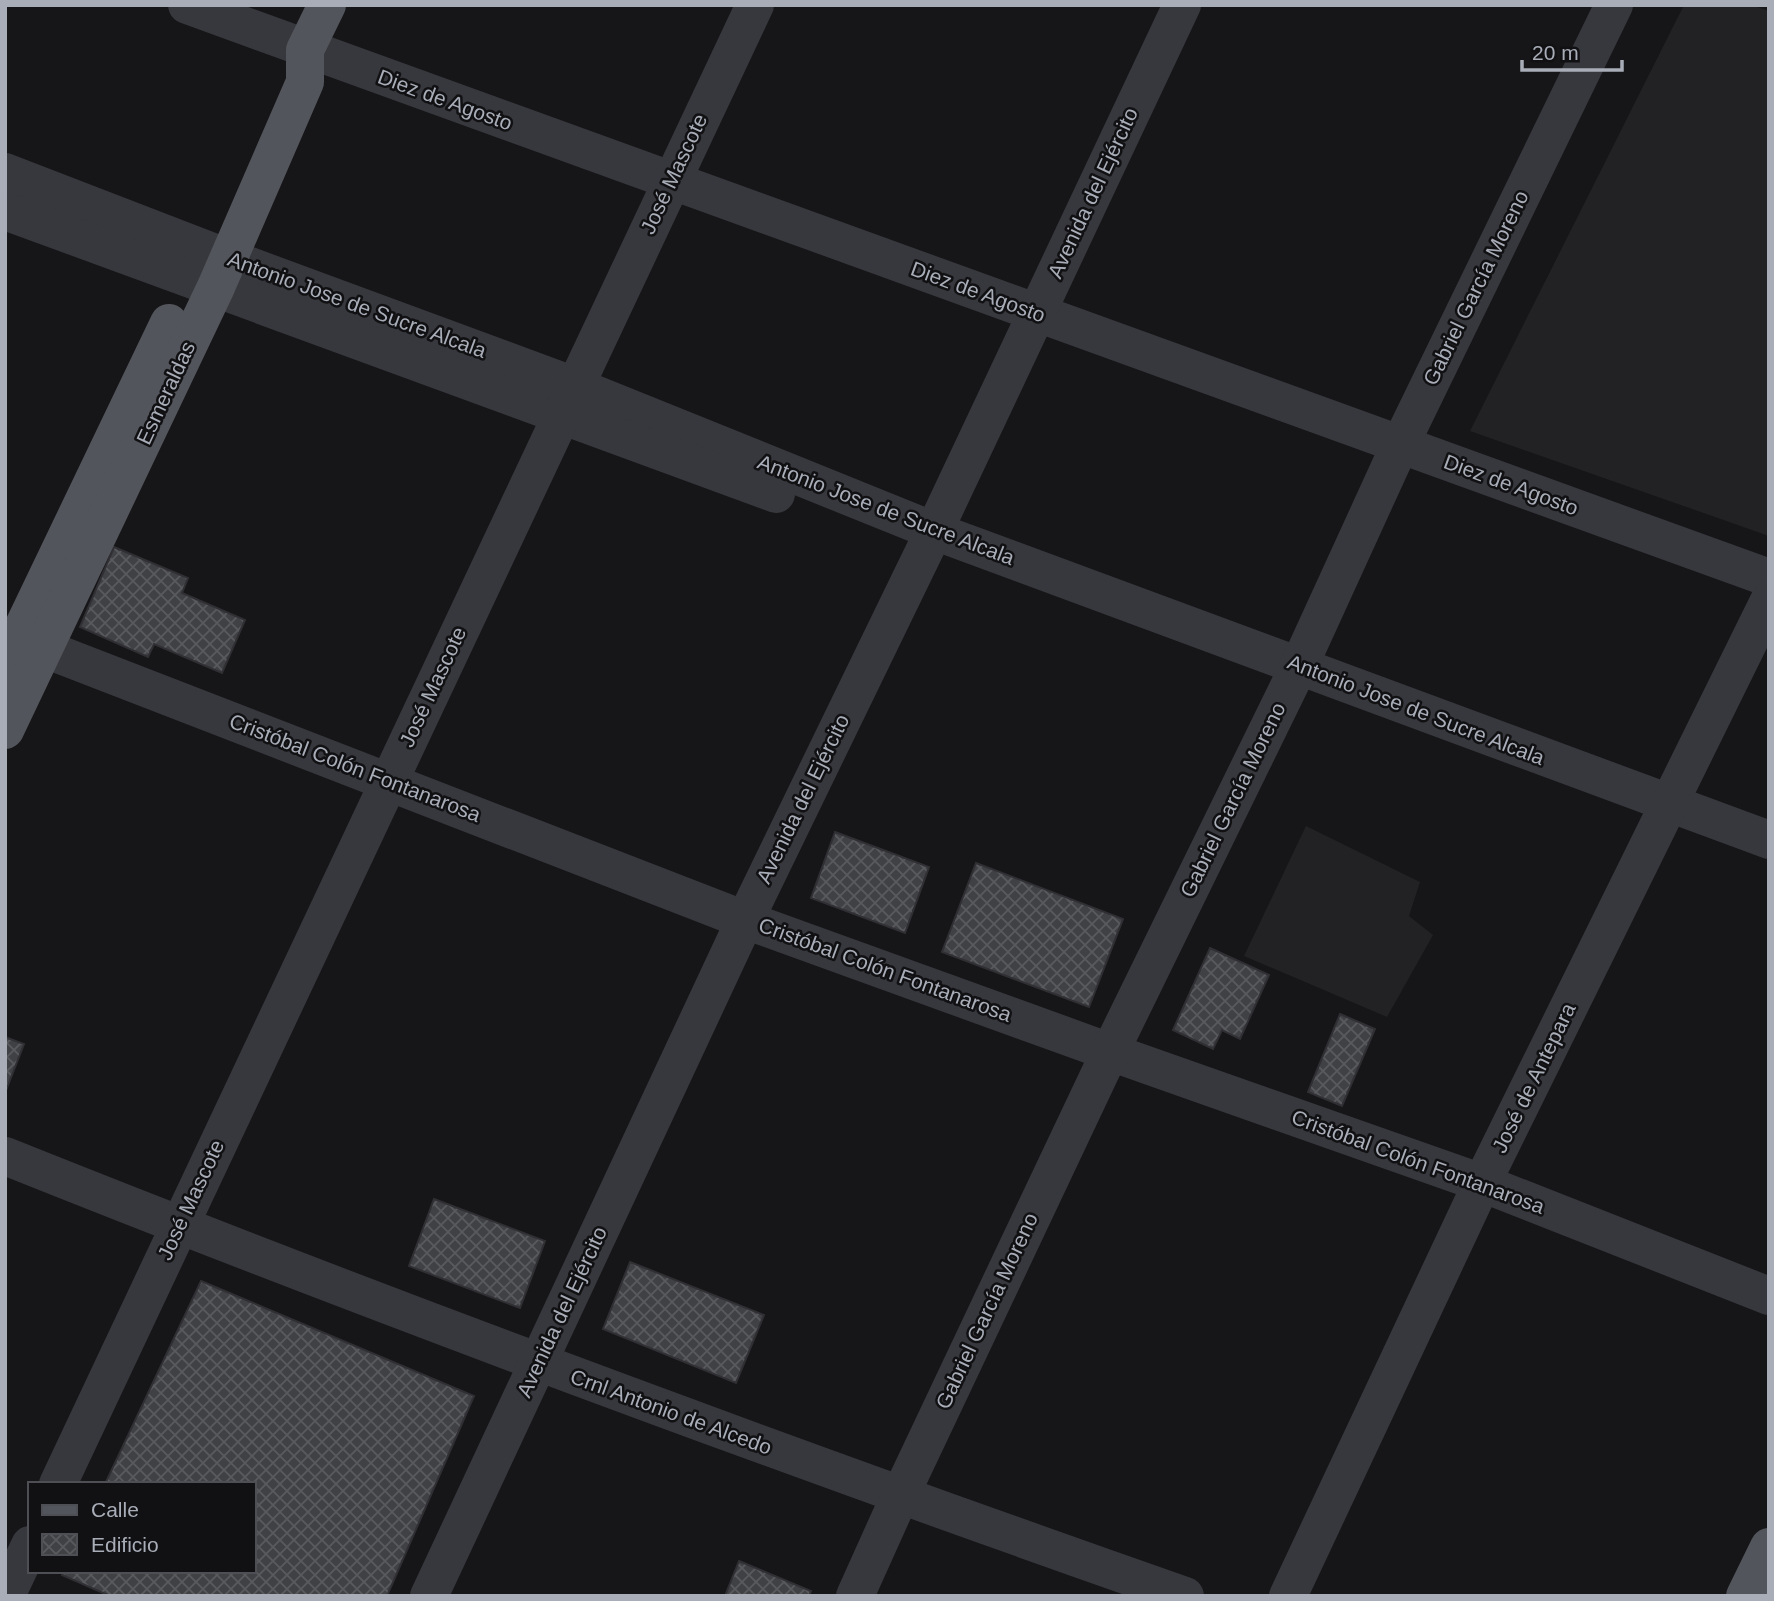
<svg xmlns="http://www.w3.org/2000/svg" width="1774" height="1601" font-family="Arial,sans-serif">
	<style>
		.built { fill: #222225 }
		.building { fill: url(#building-cross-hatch); stroke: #303034; stroke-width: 2 }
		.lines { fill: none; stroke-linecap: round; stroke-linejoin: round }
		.minor { stroke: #37383d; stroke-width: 38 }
		.major { stroke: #53555c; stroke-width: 38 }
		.labels { text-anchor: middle; stroke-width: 5; stroke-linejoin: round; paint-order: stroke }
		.street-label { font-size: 21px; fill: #a8adb8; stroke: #111113 }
	</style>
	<defs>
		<pattern id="building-cross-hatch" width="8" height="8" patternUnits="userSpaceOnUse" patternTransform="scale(1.75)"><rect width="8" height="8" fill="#404145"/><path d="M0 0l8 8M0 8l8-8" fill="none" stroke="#595a5e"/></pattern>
	</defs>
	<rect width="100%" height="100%" fill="#161618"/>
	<g class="built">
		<polygon points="1684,5 1751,5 1769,11 1769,536 1470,431"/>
		<polygon points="1306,826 1420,882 1409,916 1433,935 1387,1017 1244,956"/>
	</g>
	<g class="building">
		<polygon points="114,547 188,578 182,593 245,620 222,673 154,644 148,657 80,627"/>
		<polygon points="835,832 929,867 905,933 811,898"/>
		<polygon points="976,863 1123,919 1089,1007 942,952"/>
		<polygon points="1210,948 1269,975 1240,1039 1222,1030 1213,1049 1173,1030"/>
		<polygon points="1340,1014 1375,1029 1342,1106 1308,1092"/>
		<polygon points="5,1037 24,1044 5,1093"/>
		<polygon points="434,1199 545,1241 520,1308 409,1266"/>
		<polygon points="630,1262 764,1315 736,1383 603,1329"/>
		<polygon points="201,1281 474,1396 387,1596 110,1596 62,1575 64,1571 254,1571 254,1484 105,1484"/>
		<polygon points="739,1561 811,1591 809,1596 725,1596"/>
	</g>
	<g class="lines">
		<g class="minor">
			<polyline points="187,5 1769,578"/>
			<polyline points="5,172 228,258 575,386 934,531 1769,840"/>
			<polyline points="5,211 776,494"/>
			<polyline points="14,637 745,920 1110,1052 1482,1183 1769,1296"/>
			<path d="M5,1156c390,156 784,301 1180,440"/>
			<polyline points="58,1484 755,5"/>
			<polyline points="6,1596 30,1545"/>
			<polyline points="429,1596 745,920 934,531 1182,5"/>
			<polyline points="855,1596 900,1496 1110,1052 1299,666 1400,445 1614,5"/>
			<polyline points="1288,1596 1482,1183 1769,601"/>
		</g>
		<g class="major">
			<polyline points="5,665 169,323"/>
			<polyline points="5,730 216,287 305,82 305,50 327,5"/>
			<polyline points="1745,1596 1769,1547"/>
		</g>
	</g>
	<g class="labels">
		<g class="street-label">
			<text transform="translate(445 100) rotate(20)" y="7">Diez de Agosto</text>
			<text transform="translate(674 174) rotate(-65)" y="7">José Mascote</text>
			<text transform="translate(1093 193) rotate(-65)" y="7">Avenida del Ejército</text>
			<text transform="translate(1476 288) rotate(-64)" y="7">Gabriel García Moreno</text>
			<text transform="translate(978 292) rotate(20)" y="7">Diez de Agosto</text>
			<text transform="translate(357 305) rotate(20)" y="7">Antonio Jose de Sucre Alcala</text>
			<text transform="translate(166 393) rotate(-65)" y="7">Esmeraldas</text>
			<text transform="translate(1511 485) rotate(20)" y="7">Diez de Agosto</text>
			<text transform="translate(886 510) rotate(21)" y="7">Antonio Jose de Sucre Alcala</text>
			<text transform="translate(433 687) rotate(-65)" y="7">José Mascote</text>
			<text transform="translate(1416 710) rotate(21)" y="7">Antonio Jose de Sucre Alcala</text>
			<text transform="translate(355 768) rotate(21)" y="7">Cristóbal Colón Fontanarosa</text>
			<text transform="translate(803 799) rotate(-64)" y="7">Avenida del Ejército</text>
			<text transform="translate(1233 800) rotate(-64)" y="7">Gabriel García Moreno</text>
			<text transform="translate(885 970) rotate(20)" y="7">Cristóbal Colón Fontanarosa</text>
			<text transform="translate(1534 1078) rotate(-64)" y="7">José de Antepara</text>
			<text transform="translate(1418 1162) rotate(20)" y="7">Cristóbal Colón Fontanarosa</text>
			<text transform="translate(191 1200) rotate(-65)" y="7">José Mascote</text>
			<text transform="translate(987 1311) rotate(-65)" y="7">Gabriel García Moreno</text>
			<text transform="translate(562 1312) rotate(-65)" y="7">Avenida del Ejército</text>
			<text transform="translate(671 1412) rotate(20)" y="7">Crnl Antonio de Alcedo</text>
		</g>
	</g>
	<rect width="1774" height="1601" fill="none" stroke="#a8adb8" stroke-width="14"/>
	<rect x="28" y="1482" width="228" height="91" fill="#111113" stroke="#4d4f55" stroke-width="2"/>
	<rect x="42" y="1505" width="35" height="10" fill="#53555c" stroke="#4d4f55" stroke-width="2"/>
	<text x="91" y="1517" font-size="21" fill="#a8adb8">Calle</text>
	<rect x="42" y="1534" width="35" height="21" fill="url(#building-cross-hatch)" stroke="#4d4f55" stroke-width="2"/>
	<text x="91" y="1552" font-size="21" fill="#a8adb8">Edificio</text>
	<path d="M1522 60v10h100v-10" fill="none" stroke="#a8adb8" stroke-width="3.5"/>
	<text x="1532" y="60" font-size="21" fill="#a8adb8" stroke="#111113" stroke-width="5" paint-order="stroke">20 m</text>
</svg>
